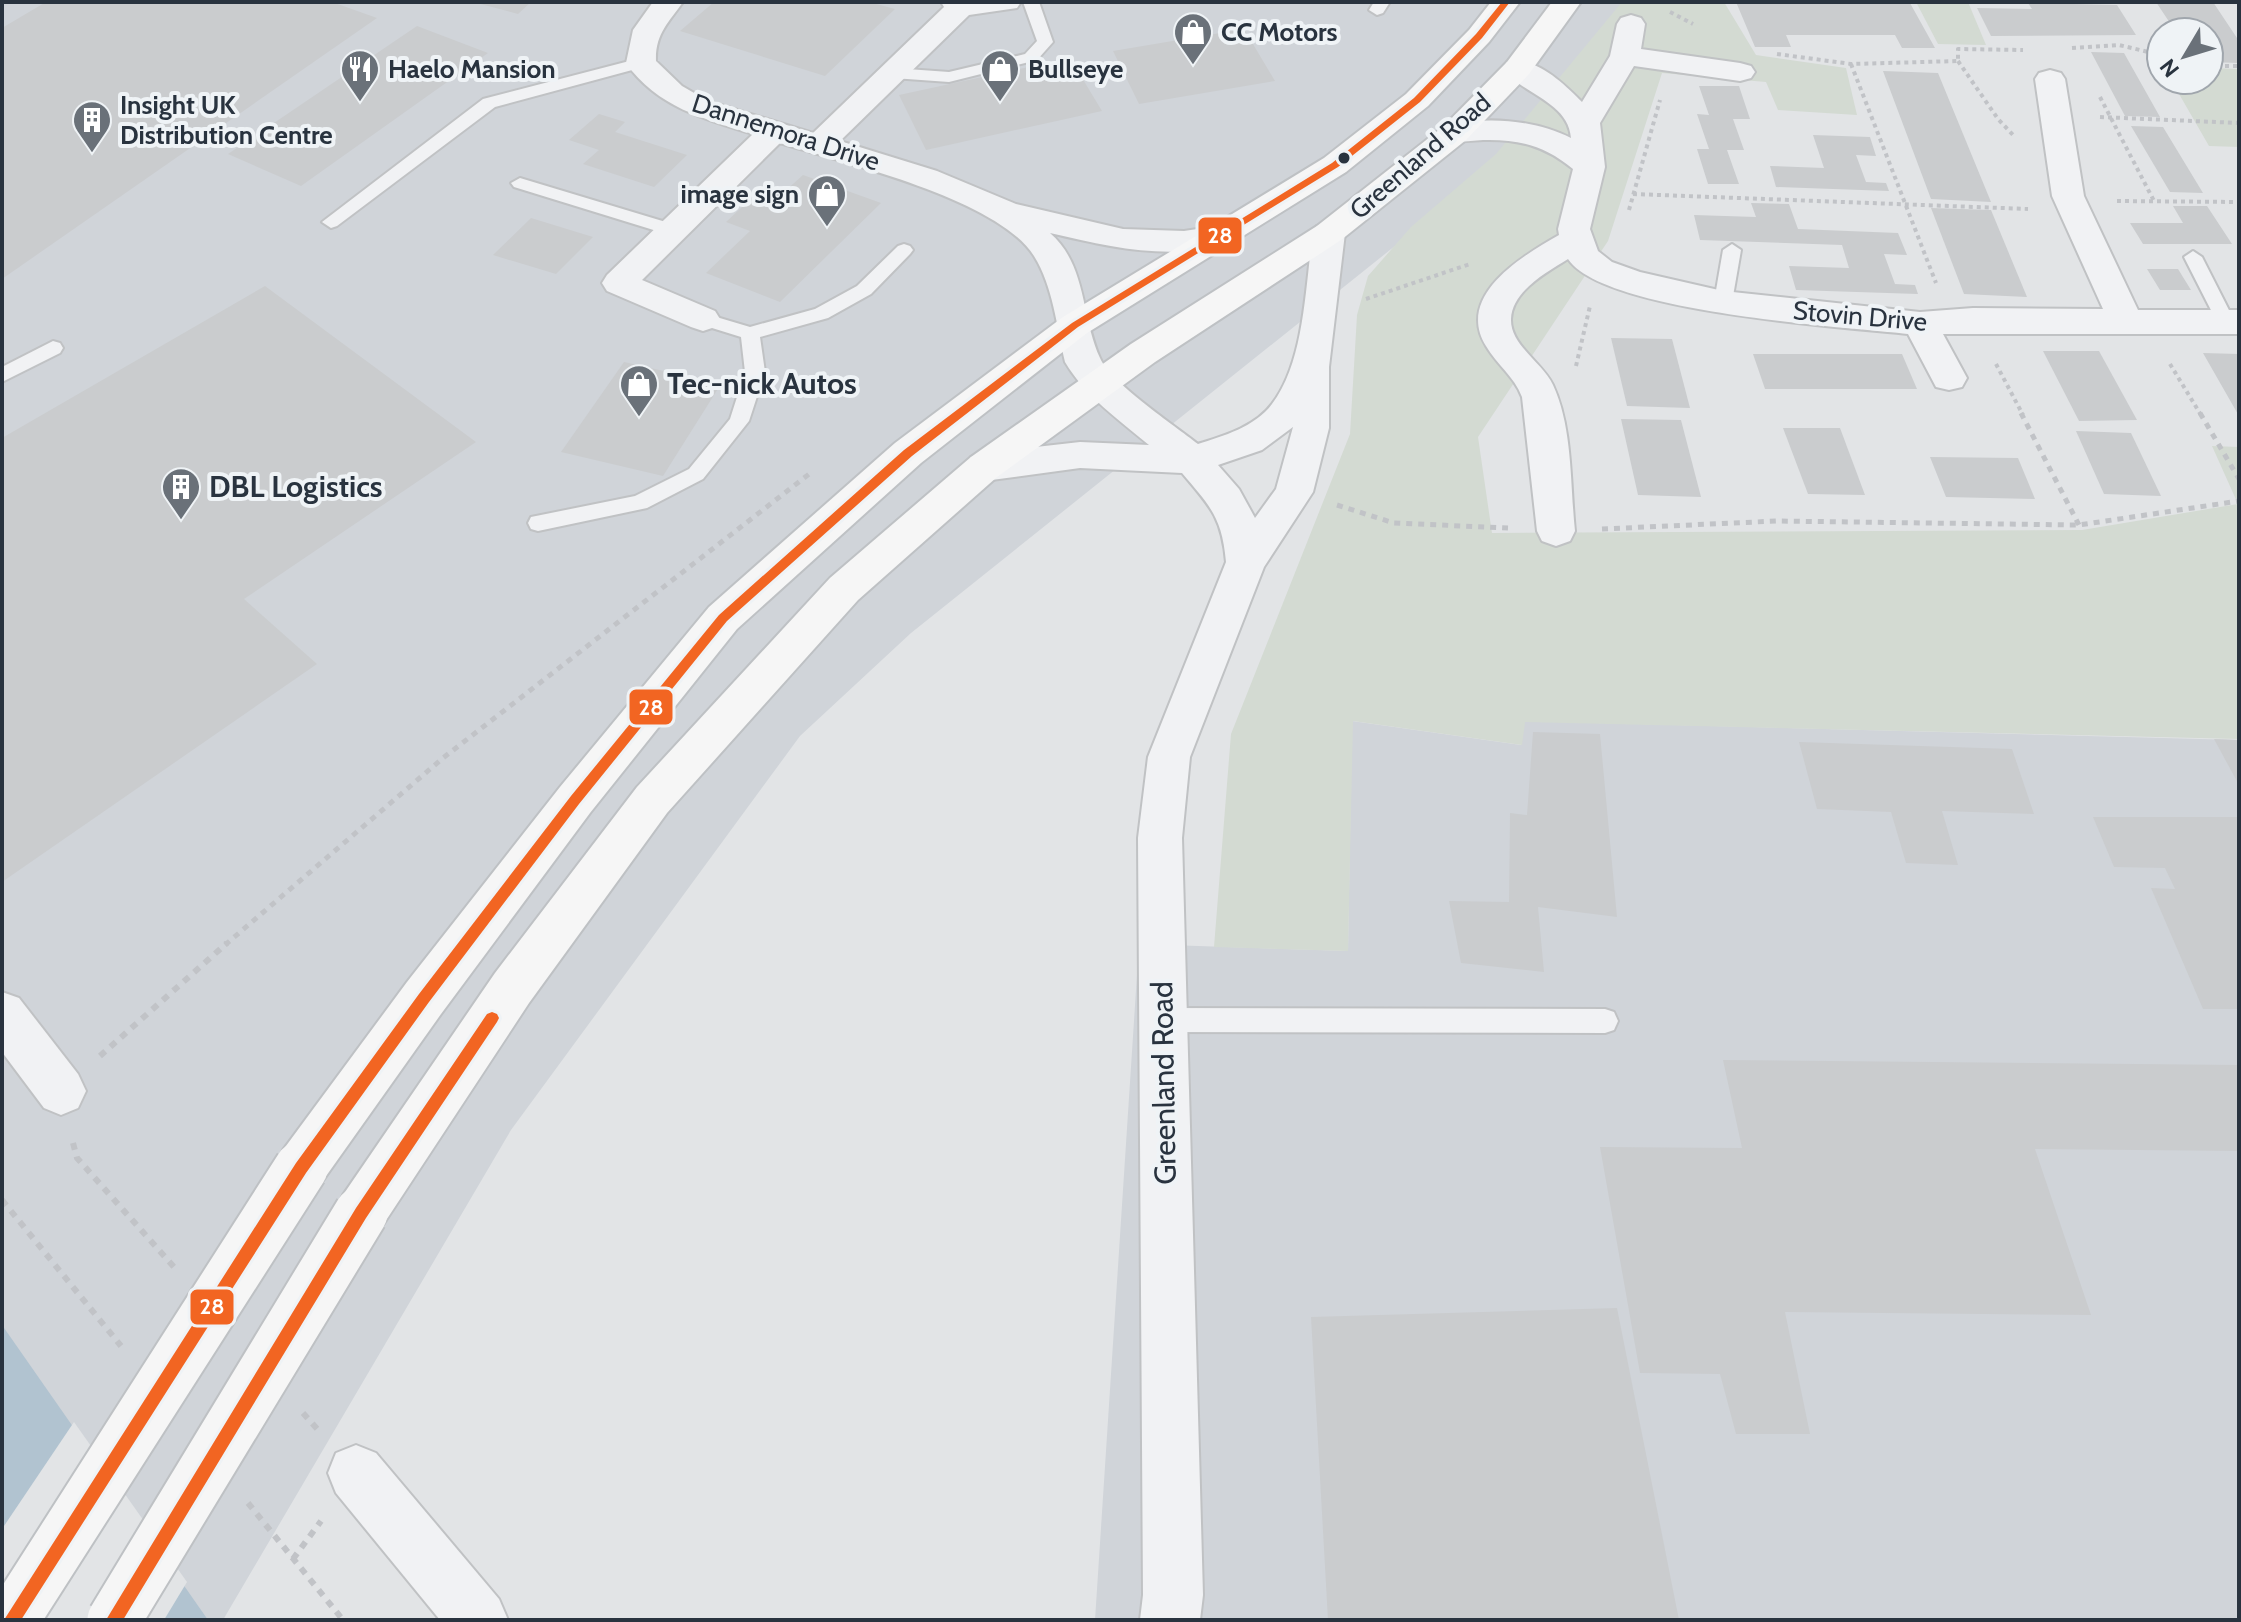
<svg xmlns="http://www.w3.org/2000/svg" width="2241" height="1622" font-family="Cabin,sans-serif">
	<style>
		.built { fill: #d0d4d9 }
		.green { fill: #d3dad2 }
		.water { fill: #b1c3d0 }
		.pier { fill: #e2e4e6 }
		.building { fill: #caccce }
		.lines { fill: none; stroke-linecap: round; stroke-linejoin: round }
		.service-casing { stroke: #c0c2c4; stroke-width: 4 }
		.minor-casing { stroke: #c0c2c4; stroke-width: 4 }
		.primary-casing { stroke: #bec1c4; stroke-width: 4 }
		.path-far2 { stroke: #c1c3c7; stroke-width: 4; stroke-dasharray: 4 4; stroke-linecap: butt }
		.path-far1 { stroke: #c1c3c7; stroke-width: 5; stroke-dasharray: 6 6; stroke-linecap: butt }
		.path { stroke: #c1c3c7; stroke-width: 6; stroke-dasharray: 7 7; stroke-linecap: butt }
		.service { fill: #f1f2f4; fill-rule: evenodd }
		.minor { fill: #f1f2f4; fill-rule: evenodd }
		.primary { fill: #f6f6f6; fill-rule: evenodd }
		.primary-bridge-casing { stroke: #bec1c4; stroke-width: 57; stroke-linecap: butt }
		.primary-bridge { stroke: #f6f6f6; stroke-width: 53 }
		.bus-1-casing { stroke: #eff3f6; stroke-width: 6 }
		.bus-1 { fill: #f26522; fill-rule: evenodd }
		.bus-dot { fill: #29333f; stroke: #eff3f6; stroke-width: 3 }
		.labels { text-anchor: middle; stroke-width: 8; stroke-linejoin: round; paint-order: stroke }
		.far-poi-label { font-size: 26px; font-weight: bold; fill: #29333f; stroke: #eff3f6; text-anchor: start }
		.far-street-label { font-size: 26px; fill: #29333f; stroke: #eff3f6 }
		.poi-label { font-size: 30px; font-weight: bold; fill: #29333f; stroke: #eff3f6; text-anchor: start }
		.street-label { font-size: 30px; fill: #29333f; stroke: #eff3f6 }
		.line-badge { stroke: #eff3f6; stroke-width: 3 }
		.badge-label { font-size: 22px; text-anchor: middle; font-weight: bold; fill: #fff }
	</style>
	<rect width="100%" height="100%" fill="#e2e4e6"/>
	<g class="built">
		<polygon points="2,2 1638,2 1495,166 911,633 800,736 511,1130 223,1620 2,1620"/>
		<polygon points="1352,721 1521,745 1524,721 2239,740 2239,1620 1095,1620 1139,944 1348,951"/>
	</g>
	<g class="green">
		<polygon points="1622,2 1724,2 1756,55 1846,68 1857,115 1778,110 1766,82 1662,73 1608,241 1478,437 1492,533 2082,530 2238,504 2212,446 2239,447 2239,739 1525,722 1522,745 1353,721 1348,951 1214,947 1231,734 1350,434 1357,315 1368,276 1411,227 1496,154"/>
		<polygon points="1916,2 1968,2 1986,45 1938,44"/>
		<polygon points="2209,68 2239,69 2239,147 2209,146 2171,80 2209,80"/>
	</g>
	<polygon class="water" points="2,1325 208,1620 2,1620"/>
	<polygon class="pier" points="74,1422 187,1582 164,1620 2,1620 2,1529"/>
	<g class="building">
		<polygon points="46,2 332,2 377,18 2,279 2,28"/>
		<polygon points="473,2 531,2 518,14"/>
		<polygon points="714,2 869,2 895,9 825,76 680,31"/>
		<polygon points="1736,2 1910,3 1935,48 1902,48 1895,35 1786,35 1791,47 1755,47"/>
		<polygon points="2156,2 2213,2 2239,41 2239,63 2209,62 2209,32 2176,32"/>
		<polygon points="2028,3 2117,5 2136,35 1991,36 1977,8 2032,9"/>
		<polygon points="417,26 488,53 301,186 228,154"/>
		<polygon points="1244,29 1275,81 1139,104 1113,51"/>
		<polygon points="2091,52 2124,53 2160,117 2125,116"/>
		<polygon points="1070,58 1102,111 926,150 899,95"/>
		<polygon points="1883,71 1938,73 1991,202 1931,199"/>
		<polygon points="1699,86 1739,86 1750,119 1733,119 1744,150 1727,150 1739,184 1708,184 1697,149 1709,149 1697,114 1709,115"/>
		<polygon points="599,114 625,122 615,132 687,155 654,187 583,164 599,150 569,140"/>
		<polygon points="2131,126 2163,127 2203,193 2170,192"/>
		<polygon points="1813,135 1870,137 1876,156 1856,155 1866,182 1886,183 1889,191 1776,187 1770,166 1824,168"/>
		<polygon points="803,175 881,203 780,302 706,273 750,231 726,222 756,194 774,201"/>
		<polygon points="1751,203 1789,204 1798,229 1898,233 1907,255 1884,254 1895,284 1915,285 1918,294 1796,290 1789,266 1849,268 1842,245 1700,240 1694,215 1756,217"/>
		<polygon points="2173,206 2207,206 2232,244 2143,244 2130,223 2183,223"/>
		<polygon points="1931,208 1991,210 2027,297 1964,294"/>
		<polygon points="531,218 593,237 556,274 493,255"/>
		<polygon points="2147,269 2178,269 2191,290 2160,290"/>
		<polygon points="265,286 476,442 244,599 317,664 2,882 2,438"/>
		<polygon points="1611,338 1672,339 1690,408 1627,406"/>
		<polygon points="2043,351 2099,351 2137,420 2079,421"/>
		<polygon points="2203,353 2239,354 2239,416"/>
		<polygon points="1753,354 1902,354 1917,389 1765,389"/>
		<polygon points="624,362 721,384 663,476 561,452"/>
		<polygon points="1621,419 1681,420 1701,497 1638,495"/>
		<polygon points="1783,428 1840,428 1865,495 1808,494"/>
		<polygon points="2076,431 2131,433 2161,496 2104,494"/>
		<polygon points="1930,457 2018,458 2035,499 1946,497"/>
		<polygon points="1533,732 1600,734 1617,917 1538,907 1544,972 1461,963 1449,901 1509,902 1510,813 1527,815"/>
		<polygon points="2214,739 2239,740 2239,785"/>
		<polygon points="1799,742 2012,749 2034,814 1942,811 1958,865 1906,863 1891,812 1817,809"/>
		<polygon points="2093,817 2239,817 2239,1009 2203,1009 2151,888 2175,889 2165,868 2114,867"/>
		<polygon points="1723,1060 2239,1065 2239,1151 2035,1149 2091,1315 1785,1312 1810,1434 1736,1434 1720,1374 1640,1373 1600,1147 1742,1148"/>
		<polygon points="1617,1308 1679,1620 1328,1620 1311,1317"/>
	</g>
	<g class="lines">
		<g class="service-casing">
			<g id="service">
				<polygon points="1023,2 1039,2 1053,42 1037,60 949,82 893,78 885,73 893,68 949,72 1025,54 1037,41"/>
				<polygon points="1374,2 1390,2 1383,13 1377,15 1369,10"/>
				<polygon points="641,58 647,60 647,66 495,107 337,226 331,228 322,222 483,99"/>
				<polygon points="520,178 679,226 682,230 673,236 514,187 511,183"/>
				<polygon points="904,244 910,246 913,250 910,254 871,294 828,318 760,337 765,372 749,421 703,479 647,508 538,531 531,529 528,523 531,517 635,496 689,469 730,419 745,372 741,337 696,323 694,319 696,315 703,313 750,327 815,309 857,286 898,246"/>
				<polygon points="1732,244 1741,250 1732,302 1723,308 1714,302 1723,250"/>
				<polygon points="2193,251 2202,257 2235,322 2233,327 2219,327 2217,322 2184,257"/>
				<polygon points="53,341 60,343 63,348 60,353 2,382 2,367"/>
				<polygon points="1162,1008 1605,1009 1614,1012 1618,1021 1614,1030 1605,1033 1162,1032 1153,1029 1149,1020 1153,1011"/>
			</g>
		</g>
		<g class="minor-casing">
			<g id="minor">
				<path d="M653,2h30c-14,20 -28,32 -27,59l26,25 26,15 105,32 131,-126 -3,-5h80l-4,6 -48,7 -129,126 97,30 79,33 107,25 61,2 40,-6 12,4 4,7 -4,7c-66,18 -122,5 -186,-10 37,32 31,84 50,125 11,25 74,67 98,86 25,-8 57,-17 74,-40 33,-43 33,-118 41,-171l4,-7 12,-4 12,4 4,7 -16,134v61l-16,64 -49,75 -74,190 -8,81 21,757 -3,25h-60l3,-25 -5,-757 10,-81 78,-195c-4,-45 -16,-56 -44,-89l-102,-5 -96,13 -13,-4 -6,-10 6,-10 13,-4 96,-11 69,3c-31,-26 -63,-48 -84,-83 -8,-34 -12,-76 -31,-106 -36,-57 -189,-93 -254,-113l-138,137 73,31 5,8 -5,8 -12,4 -12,-4 -84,-36 -5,-8 5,-8 146,-141c-49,-15 -96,-27 -127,-71l7,-33zM1293,427l-17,62 -21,29 -16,-29 -21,-24 44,-15z"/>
				<path d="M1631,15l10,3 4,6 -4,25 99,14 11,3 4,6 -4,6 -11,3 -106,-15 -34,57 5,44 -15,62 8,22 14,11 28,10 83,19 197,21 53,-4 130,1 -51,-113 -17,-117 4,-6 11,-3 11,3 4,6 19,117 54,114h101v24h-296l24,44 -5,9 -13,3 -13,-3 -28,-53c-66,-7 -305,-22 -340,-75 -21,13 -56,32 -57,60 -1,26 32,44 42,66 20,43 17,100 22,146l-5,10 -14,5 -14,-5 -5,-10 -15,-134c-8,-21 -25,-32 -36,-51 -31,-50 36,-90 73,-111l-1,-6 15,-60c-28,-23 -54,-30 -90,-29 -14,1 -26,3 -39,0l-5,-7 5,-7c41,-10 89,-7 127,12 -3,-37 -49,-43 -68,-70l4,-6c28,-7 57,22 75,40l28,-46 7,-32 4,-6z"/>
				<polygon points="2,992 19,998 78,1074 86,1091 78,1108 61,1115 44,1108 2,1052"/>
				<polygon points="356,1445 376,1453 499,1599 508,1620 440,1620 336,1493 328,1473 336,1453"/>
			</g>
		</g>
		<g class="primary-casing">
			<g id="primary">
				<polygon points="1491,2 1520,2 1489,42 1428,106 1346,172 1087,333 921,463 737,629 590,813 441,1014 319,1186 301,1193 283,1186 276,1168 283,1150 407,982 560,787 709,607 895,443 1063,317 1324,158 1406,94 1469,30"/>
				<polygon points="1552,2 1581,2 1529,74 1466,140 1341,240 1155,362 997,477 858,600 667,813 529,1003 379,1231 361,1239 343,1231 335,1213 343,1195 495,973 637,787 830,578 971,457 1131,344 1317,226 1444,126 1507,62"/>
			</g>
		</g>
		<g class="path-far2">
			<polyline points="1670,12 1693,24"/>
			<polyline points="2072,48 2119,45 2161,55"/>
			<polyline points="1777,54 1851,64 1958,61 1958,49 2023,50"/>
			<polyline points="1958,61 1998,119 2014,136"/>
			<polyline points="1851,64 1936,283"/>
			<polyline points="2209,66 2239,66"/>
			<polyline points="2100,97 2154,201"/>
			<polyline points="2100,117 2239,123"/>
			<polyline points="1633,194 2028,209"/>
			<polyline points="2117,201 2239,202"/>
			<polyline points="1629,210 1660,100"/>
			<polyline points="1366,299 1470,264"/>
			<polyline points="1996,364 2023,415"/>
			<polyline points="2170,364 2201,415"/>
			<polyline points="1576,366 1590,306"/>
		</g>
		<g class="path-far1">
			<polyline points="2021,413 2079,525"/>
			<polyline points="2200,413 2239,479"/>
			<polyline points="1337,505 1394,523 1508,528"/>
			<polyline points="1602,529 1777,521 2079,525 2239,501"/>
			<polyline points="225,945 443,758 813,471"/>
		</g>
		<g class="path">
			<polyline points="100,1056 227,943"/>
			<polyline points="73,1143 77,1158 174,1267"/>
			<polyline points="2,1200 121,1346"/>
			<polyline points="303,1413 320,1432"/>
			<polyline points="248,1503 343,1620"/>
			<polyline points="293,1559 321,1521"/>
		</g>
		<use href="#service" class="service"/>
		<use href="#minor" class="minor"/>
		<use href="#primary" class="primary"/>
		<g class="primary-bridge-casing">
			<g id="primary-bridge">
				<polyline points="12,1620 301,1168"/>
				<polyline points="114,1620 361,1213"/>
			</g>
		</g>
		<use href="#primary-bridge" class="primary-bridge"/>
		<g class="bus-1-casing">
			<g id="bus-1">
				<polygon points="1502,2 1510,2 1482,38 1420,102 1338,167 1078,327 912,456 727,621 579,804 429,1002 306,1173 21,1620 4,1620 296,1163 419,994 571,796 719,615 904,450 1072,323 1332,163 1414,98 1476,34"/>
				<polygon points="492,1012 497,1014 499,1018 497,1022 366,1218 123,1620 106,1620 356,1208 487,1014"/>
			</g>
		</g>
		<use href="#bus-1" class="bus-1"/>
	</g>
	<defs>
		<g id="shop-pin" transform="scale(2)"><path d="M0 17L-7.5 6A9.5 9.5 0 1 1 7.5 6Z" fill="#6a7179" stroke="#eff3f6"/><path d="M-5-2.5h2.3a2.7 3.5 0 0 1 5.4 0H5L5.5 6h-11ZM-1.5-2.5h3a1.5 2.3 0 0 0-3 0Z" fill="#fff"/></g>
		<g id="restaurant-pin" transform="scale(2)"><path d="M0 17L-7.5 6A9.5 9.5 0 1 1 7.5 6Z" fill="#6a7179" stroke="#eff3f6"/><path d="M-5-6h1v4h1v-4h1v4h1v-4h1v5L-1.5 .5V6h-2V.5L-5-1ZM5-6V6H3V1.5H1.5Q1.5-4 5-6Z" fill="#fff"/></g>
		<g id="building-pin" transform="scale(2)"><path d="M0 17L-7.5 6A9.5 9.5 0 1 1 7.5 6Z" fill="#6a7179" stroke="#eff3f6"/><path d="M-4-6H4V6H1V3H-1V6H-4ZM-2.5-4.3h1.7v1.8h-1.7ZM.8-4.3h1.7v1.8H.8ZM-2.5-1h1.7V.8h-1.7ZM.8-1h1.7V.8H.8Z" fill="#fff"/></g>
	</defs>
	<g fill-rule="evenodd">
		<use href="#shop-pin" x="1193" y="32"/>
		<use href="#restaurant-pin" x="360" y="69"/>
		<use href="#shop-pin" x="1000" y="69"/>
		<use href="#building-pin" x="92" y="120"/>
		<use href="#shop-pin" x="827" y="194"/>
		<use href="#shop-pin" x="639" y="384"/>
		<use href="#building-pin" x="181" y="487"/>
	</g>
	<circle class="bus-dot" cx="1344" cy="158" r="7"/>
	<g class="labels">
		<g class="far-poi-label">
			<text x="1221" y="41">CC Motors</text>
			<text x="388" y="78">Haelo Mansion</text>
			<text x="1028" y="78">Bullseye</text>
			<text x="120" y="114">Insight UK<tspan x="120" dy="30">Distribution Centre</tspan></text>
			<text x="799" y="203" text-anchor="end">image sign</text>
		</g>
		<g class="far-street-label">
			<text transform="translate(786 132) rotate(18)" y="9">Dannemora Drive</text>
			<text transform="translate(1420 156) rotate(-41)" y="9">Greenland Road</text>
			<text transform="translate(1860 316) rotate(5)" y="9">Stovin Drive</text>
		</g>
		<g class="poi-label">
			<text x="667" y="394">Tec-nick Autos</text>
			<text x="209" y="497">DBL Logistics</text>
		</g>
		<g class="street-label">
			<text transform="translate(1164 1083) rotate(-91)" y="10">Greenland Road</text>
		</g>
	</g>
	<g class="line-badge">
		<rect x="1197" y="216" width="46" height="39" rx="8" fill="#f26522"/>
		<rect x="628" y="688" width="46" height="38" rx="8" fill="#f26522"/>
		<rect x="189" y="1288" width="46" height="38" rx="8" fill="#f26522"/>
	</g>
	<g class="badge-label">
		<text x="1220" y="243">28</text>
		<text x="651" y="715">28</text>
		<text x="212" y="1314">28</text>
	</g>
	<rect width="2241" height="1622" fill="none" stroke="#29333f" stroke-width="8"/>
	<g transform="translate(2185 56) rotate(232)"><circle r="38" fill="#eff3f6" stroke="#a0a6ad" stroke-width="2"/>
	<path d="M0-6L14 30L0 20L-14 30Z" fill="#6a7179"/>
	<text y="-12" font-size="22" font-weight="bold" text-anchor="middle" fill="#29333f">N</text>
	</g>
</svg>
